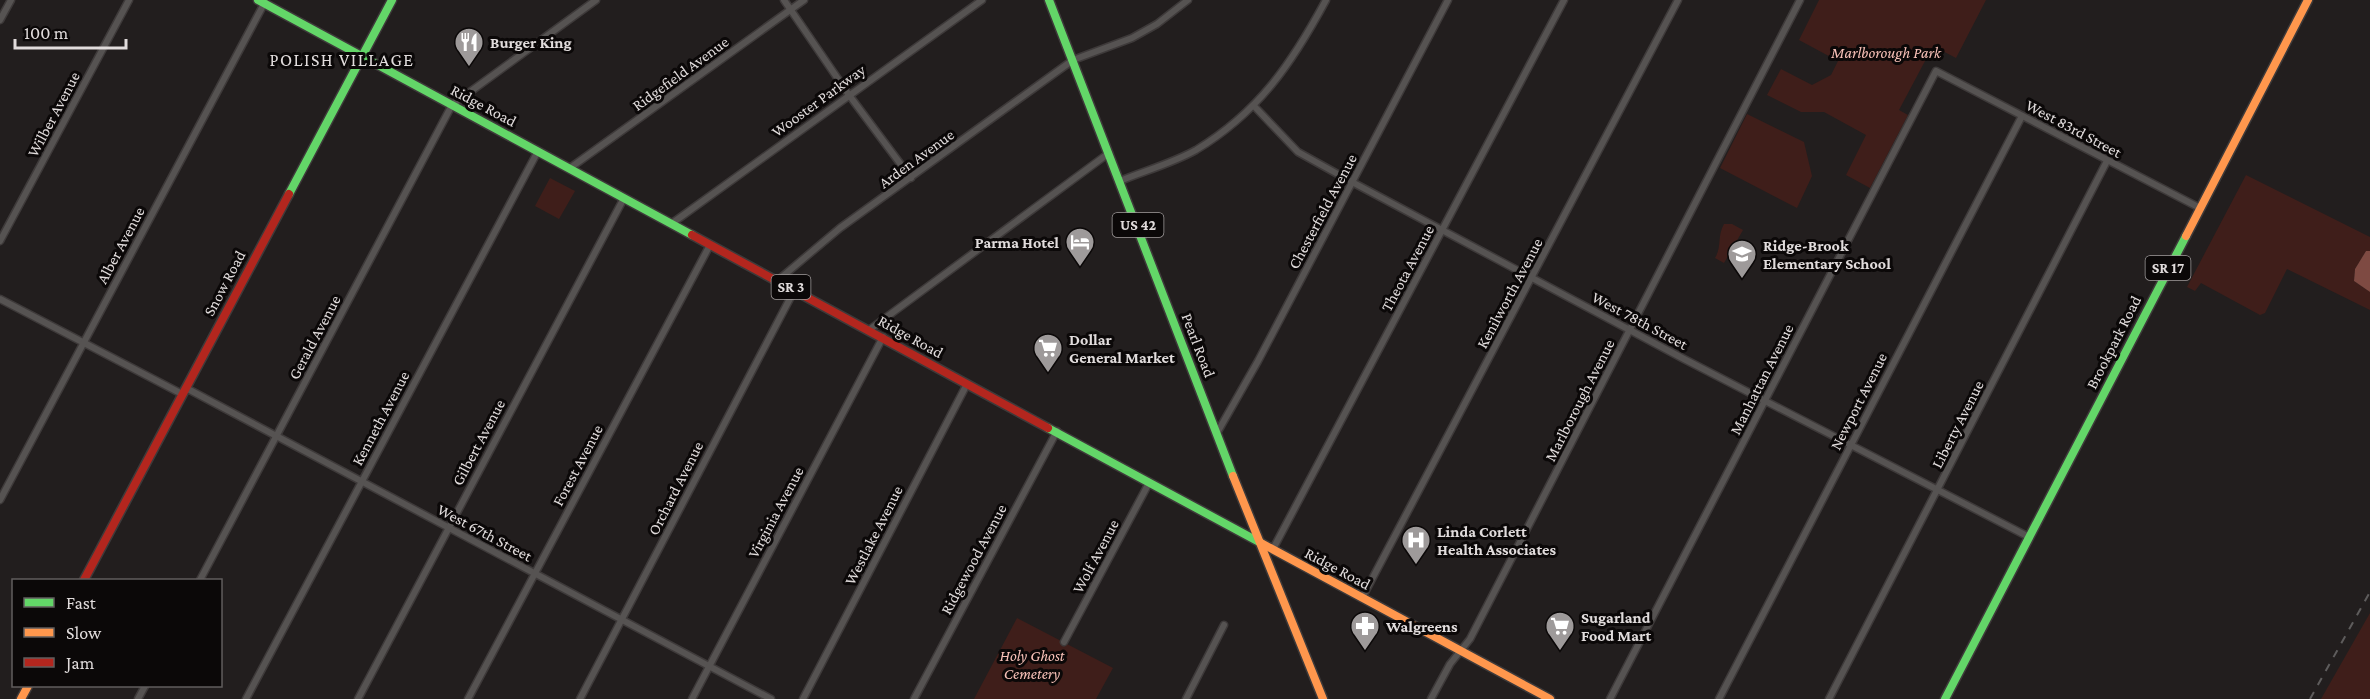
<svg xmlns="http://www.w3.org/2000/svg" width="2370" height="699" font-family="'Crimson Pro',serif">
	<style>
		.green { fill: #3f1e1a }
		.water { fill: #7e4a42 }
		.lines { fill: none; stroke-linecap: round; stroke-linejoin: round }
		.street-casing { stroke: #3e3a3a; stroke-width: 9 }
		.fast-casing { stroke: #3e3a3a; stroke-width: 11 }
		.slow-casing { stroke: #3e3a3a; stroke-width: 11 }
		.jam-casing { stroke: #3e3a3a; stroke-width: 11 }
		.street { stroke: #565352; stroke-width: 6 }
		.fast { stroke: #63d668; stroke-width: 8 }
		.slow { stroke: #ff974d; stroke-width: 8 }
		.jam { stroke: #b3261e; stroke-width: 8 }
		.rail { stroke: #5e5c5c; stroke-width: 2; stroke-dasharray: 8 8; stroke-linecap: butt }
		.labels { text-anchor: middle; stroke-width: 6; stroke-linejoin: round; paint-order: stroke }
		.shield { fill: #0b0808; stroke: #a19c9c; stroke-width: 1.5 }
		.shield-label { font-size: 15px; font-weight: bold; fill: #e1dcdc }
		.poi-label { font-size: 16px; font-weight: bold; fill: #e1dcdc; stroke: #0b0808; text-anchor: start }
		.park-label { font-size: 16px; font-style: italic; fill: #f7c0b7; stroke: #0b0808 }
		.street-label { font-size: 16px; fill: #e1dcdc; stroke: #0b0808 }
		.neighbourhood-label { font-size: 18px; letter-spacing: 1.5px; fill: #e1dcdc; stroke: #0b0808 }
	</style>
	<rect width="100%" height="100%" fill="#221e1e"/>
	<g class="green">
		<polygon points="1819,0 1986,0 1956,58 1933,46 1899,110 1908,115 1870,188 1846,175 1866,135 1824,112 1801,112 1767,95 1781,69 1812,85 1831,75 1838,61 1799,40"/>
		<polygon points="1747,114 1804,142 1812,176 1797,208 1720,168"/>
		<polygon points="2246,175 2370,237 2370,251 2366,251 2355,269 2354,281 2370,292 2370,310 2287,269 2265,313 2260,315 2201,283 2195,291 2187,287"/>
		<polygon points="550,178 575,191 559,219 535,206"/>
		<path d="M1724,224h8l11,6 -19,33 -9,-5c7,-11 2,-22 9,-34z"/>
		<polygon points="2370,613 2370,699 2321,699"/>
		<polygon points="1017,618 1113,668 1096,699 974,699"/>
	</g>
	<polygon class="water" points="2366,251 2370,251 2370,292 2354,281 2355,269"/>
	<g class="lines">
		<g class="street-casing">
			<g id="street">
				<polyline points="784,0 849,95 911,178"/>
				<polyline points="0,20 11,0"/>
				<polyline points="1254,106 1298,152 1352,182 1684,359 2029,537"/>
				<polyline points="570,168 804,0"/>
				<path d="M1120,181c24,-10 53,-18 76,-31 63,-38 96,-87 130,-150"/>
				<polyline points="671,224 982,0"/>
				<polyline points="0,241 129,0"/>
				<polyline points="777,281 840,228 1073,60 1132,38 1157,24 1188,0"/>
				<polyline points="0,299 182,394"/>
				<polyline points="869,330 1109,153"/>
				<polyline points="186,388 771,699"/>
				<polyline points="1217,433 1258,361 1448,0"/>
				<polyline points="0,500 265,2"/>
				<polyline points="1273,549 1564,0"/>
				<polyline points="200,580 452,105 596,0"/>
				<polyline points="1362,598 1678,0"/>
				<polyline points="1064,642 1149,483"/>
				<polyline points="138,699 145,686"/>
				<polyline points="246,699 538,151"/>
				<polyline points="358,699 624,198"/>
				<polyline points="468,699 710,245"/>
				<polyline points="580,699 795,289"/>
				<polyline points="692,699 883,337"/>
				<polyline points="803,699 967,384"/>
				<polyline points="914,699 1057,431"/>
				<polyline points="1186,699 1224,625"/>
				<polyline points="1431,699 1450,664 1470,639 1800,0"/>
				<polyline points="1610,699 1936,71 2200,208"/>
				<polyline points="1719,699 2022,116"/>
				<polyline points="1829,699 2107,161"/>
			</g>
		</g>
		<g class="fast-casing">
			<g id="fast">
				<polyline points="258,0 692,235"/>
				<polyline points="1049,0 1233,476"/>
				<polyline points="289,194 392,0"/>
				<polyline points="1048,428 1261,543"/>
				<polyline points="1945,699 2186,236"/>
			</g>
		</g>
		<g class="slow-casing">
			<g id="slow">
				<polyline points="2186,236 2308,0"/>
				<polyline points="1233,476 1323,699"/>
				<polyline points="1261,543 1550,699"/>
				<polyline points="21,699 28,686"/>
			</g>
		</g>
		<g class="jam-casing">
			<g id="jam">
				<polyline points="692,235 1048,428"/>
				<polyline points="84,580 289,194"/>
			</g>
		</g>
		<use href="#street" class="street"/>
		<use href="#fast" class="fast"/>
		<use href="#slow" class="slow"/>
		<use href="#jam" class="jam"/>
		<polyline class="rail" points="2310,699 2370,592"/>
	</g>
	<defs>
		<g id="restaurant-pin" transform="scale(1.5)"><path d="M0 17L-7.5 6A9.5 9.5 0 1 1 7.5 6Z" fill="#9e9a9a" stroke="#0b0808"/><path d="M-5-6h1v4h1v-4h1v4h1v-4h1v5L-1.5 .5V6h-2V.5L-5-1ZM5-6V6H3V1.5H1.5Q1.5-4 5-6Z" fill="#fff"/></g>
		<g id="hotel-pin" transform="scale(1.5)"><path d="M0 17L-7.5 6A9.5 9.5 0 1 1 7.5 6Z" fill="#9e9a9a" stroke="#0b0808"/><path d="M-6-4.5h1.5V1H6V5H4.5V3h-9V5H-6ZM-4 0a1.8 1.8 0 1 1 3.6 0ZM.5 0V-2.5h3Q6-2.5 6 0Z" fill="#fff"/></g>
		<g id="school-pin" transform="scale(1.5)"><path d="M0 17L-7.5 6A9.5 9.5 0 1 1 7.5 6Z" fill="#9e9a9a" stroke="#0b0808"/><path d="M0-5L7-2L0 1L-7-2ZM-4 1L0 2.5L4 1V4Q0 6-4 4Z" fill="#fff"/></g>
		<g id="supermarket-pin" transform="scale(1.5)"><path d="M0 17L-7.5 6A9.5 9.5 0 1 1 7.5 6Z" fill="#9e9a9a" stroke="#0b0808"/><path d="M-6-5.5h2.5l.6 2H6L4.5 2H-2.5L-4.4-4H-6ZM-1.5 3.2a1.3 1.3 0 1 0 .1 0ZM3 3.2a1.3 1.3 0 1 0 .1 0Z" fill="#fff"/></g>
		<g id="hospital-pin" transform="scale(1.5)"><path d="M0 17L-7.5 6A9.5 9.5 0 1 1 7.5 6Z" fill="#9e9a9a" stroke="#0b0808"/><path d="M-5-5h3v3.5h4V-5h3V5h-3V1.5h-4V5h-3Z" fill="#fff"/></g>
		<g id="pharmacy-pin" transform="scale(1.5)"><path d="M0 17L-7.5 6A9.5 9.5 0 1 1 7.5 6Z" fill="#9e9a9a" stroke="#0b0808"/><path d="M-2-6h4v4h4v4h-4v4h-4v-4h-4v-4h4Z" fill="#fff"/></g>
	</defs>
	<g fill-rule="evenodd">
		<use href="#restaurant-pin" x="469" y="42"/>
		<use href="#hotel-pin" x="1080" y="242"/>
		<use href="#school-pin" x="1742" y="254"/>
		<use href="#supermarket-pin" x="1048" y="348"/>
		<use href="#hospital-pin" x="1416" y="540"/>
		<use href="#pharmacy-pin" x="1365" y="626"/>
		<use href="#supermarket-pin" x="1560" y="626"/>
	</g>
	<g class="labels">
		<g class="shield">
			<rect x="1112.5" y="213" width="51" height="24" rx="4.5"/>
			<rect x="2145.5" y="256" width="45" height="24" rx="4.5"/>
			<rect x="771.5" y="275" width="39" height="24" rx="4.5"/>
		</g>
		<g class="shield-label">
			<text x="1138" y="230">US 42</text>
			<text x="2168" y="273">SR 17</text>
			<text x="791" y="292">SR 3</text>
		</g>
		<g class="poi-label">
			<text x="490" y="48">Burger King</text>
			<text x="1059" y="248" text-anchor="end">Parma Hotel</text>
			<text x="1763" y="251">Ridge-Brook<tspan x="1763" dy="18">Elementary School</tspan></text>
			<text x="1069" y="345">Dollar<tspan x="1069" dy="18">General Market</tspan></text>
			<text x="1437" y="537">Linda Corlett<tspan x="1437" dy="18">Health Associates</tspan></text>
			<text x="1581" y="623">Sugarland<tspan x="1581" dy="18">Food Mart</tspan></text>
			<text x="1386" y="632">Walgreens</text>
		</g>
		<g class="park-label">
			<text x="1886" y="58">Marlborough Park</text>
			<text x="1032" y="661">Holy Ghost<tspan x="1032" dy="18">Cemetery</tspan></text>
		</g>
		<g class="street-label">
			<text transform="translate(680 73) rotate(-36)" y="6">Ridgefield Avenue</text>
			<text transform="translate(818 100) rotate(-36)" y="6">Wooster Parkway</text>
			<text transform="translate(484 105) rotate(28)" y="6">Ridge Road</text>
			<text transform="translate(53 114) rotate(-62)" y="6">Wilber Avenue</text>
			<text transform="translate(2074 128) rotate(28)" y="6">West 83rd Street</text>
			<text transform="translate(916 158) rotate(-36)" y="6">Arden Avenue</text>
			<text transform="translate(1322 211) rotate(-62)" y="6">Chesterfield Avenue</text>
			<text transform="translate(120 245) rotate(-62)" y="6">Alber Avenue</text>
			<text transform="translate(1407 268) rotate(-62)" y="6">Theota Avenue</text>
			<text transform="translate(224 283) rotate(-62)" y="6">Snow Road</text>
			<text transform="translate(1509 293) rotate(-62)" y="6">Kenilworth Avenue</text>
			<text transform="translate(1640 320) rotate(28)" y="6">West 78th Street</text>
			<text transform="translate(911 336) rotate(29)" y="6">Ridge Road</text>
			<text transform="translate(314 337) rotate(-62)" y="6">Gerald Avenue</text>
			<text transform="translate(2113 342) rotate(-63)" y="6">Brookpark Road</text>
			<text transform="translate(1199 345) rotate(69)" y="6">Pearl Road</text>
			<text transform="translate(1761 379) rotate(-63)" y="6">Manhattan Avenue</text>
			<text transform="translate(1579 400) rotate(-63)" y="6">Marlborough Avenue</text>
			<text transform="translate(1858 401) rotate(-63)" y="6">Newport Avenue</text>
			<text transform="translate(380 418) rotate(-62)" y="6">Kenneth Avenue</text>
			<text transform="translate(1957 424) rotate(-63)" y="6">Liberty Avenue</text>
			<text transform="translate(478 442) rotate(-62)" y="6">Gilbert Avenue</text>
			<text transform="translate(577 465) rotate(-62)" y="6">Forest Avenue</text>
			<text transform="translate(675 488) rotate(-63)" y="6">Orchard Avenue</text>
			<text transform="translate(775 512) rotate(-62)" y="6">Virginia Avenue</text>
			<text transform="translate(485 532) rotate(28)" y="6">West 67th Street</text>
			<text transform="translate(873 535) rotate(-63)" y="6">Westlake Avenue</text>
			<text transform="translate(1095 556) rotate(-62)" y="6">Wolf Avenue</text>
			<text transform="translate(973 559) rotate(-62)" y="6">Ridgewood Avenue</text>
			<text transform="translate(1338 568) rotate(28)" y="6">Ridge Road</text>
		</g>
		<g class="neighbourhood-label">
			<text x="342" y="66">POLISH VILLAGE</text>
		</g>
	</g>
	<rect x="12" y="579" width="210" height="108" fill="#0b0808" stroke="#615d5d" stroke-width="1.5"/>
	<rect x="24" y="598" width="30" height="9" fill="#63d668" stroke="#615d5d" stroke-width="1.5"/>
	<text x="66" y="609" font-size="18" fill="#e1dcdc">Fast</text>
	<rect x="24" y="628" width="30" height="9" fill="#ff974d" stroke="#615d5d" stroke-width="1.5"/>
	<text x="66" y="639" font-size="18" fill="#e1dcdc">Slow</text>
	<rect x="24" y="658" width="30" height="9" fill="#b3261e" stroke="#615d5d" stroke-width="1.5"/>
	<text x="66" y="669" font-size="18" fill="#e1dcdc">Jam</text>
	<path d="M15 39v9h111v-9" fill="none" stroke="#e1dcdc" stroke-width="3"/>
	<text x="24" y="39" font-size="18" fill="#e1dcdc" stroke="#0b0808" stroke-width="4.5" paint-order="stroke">100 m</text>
</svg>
